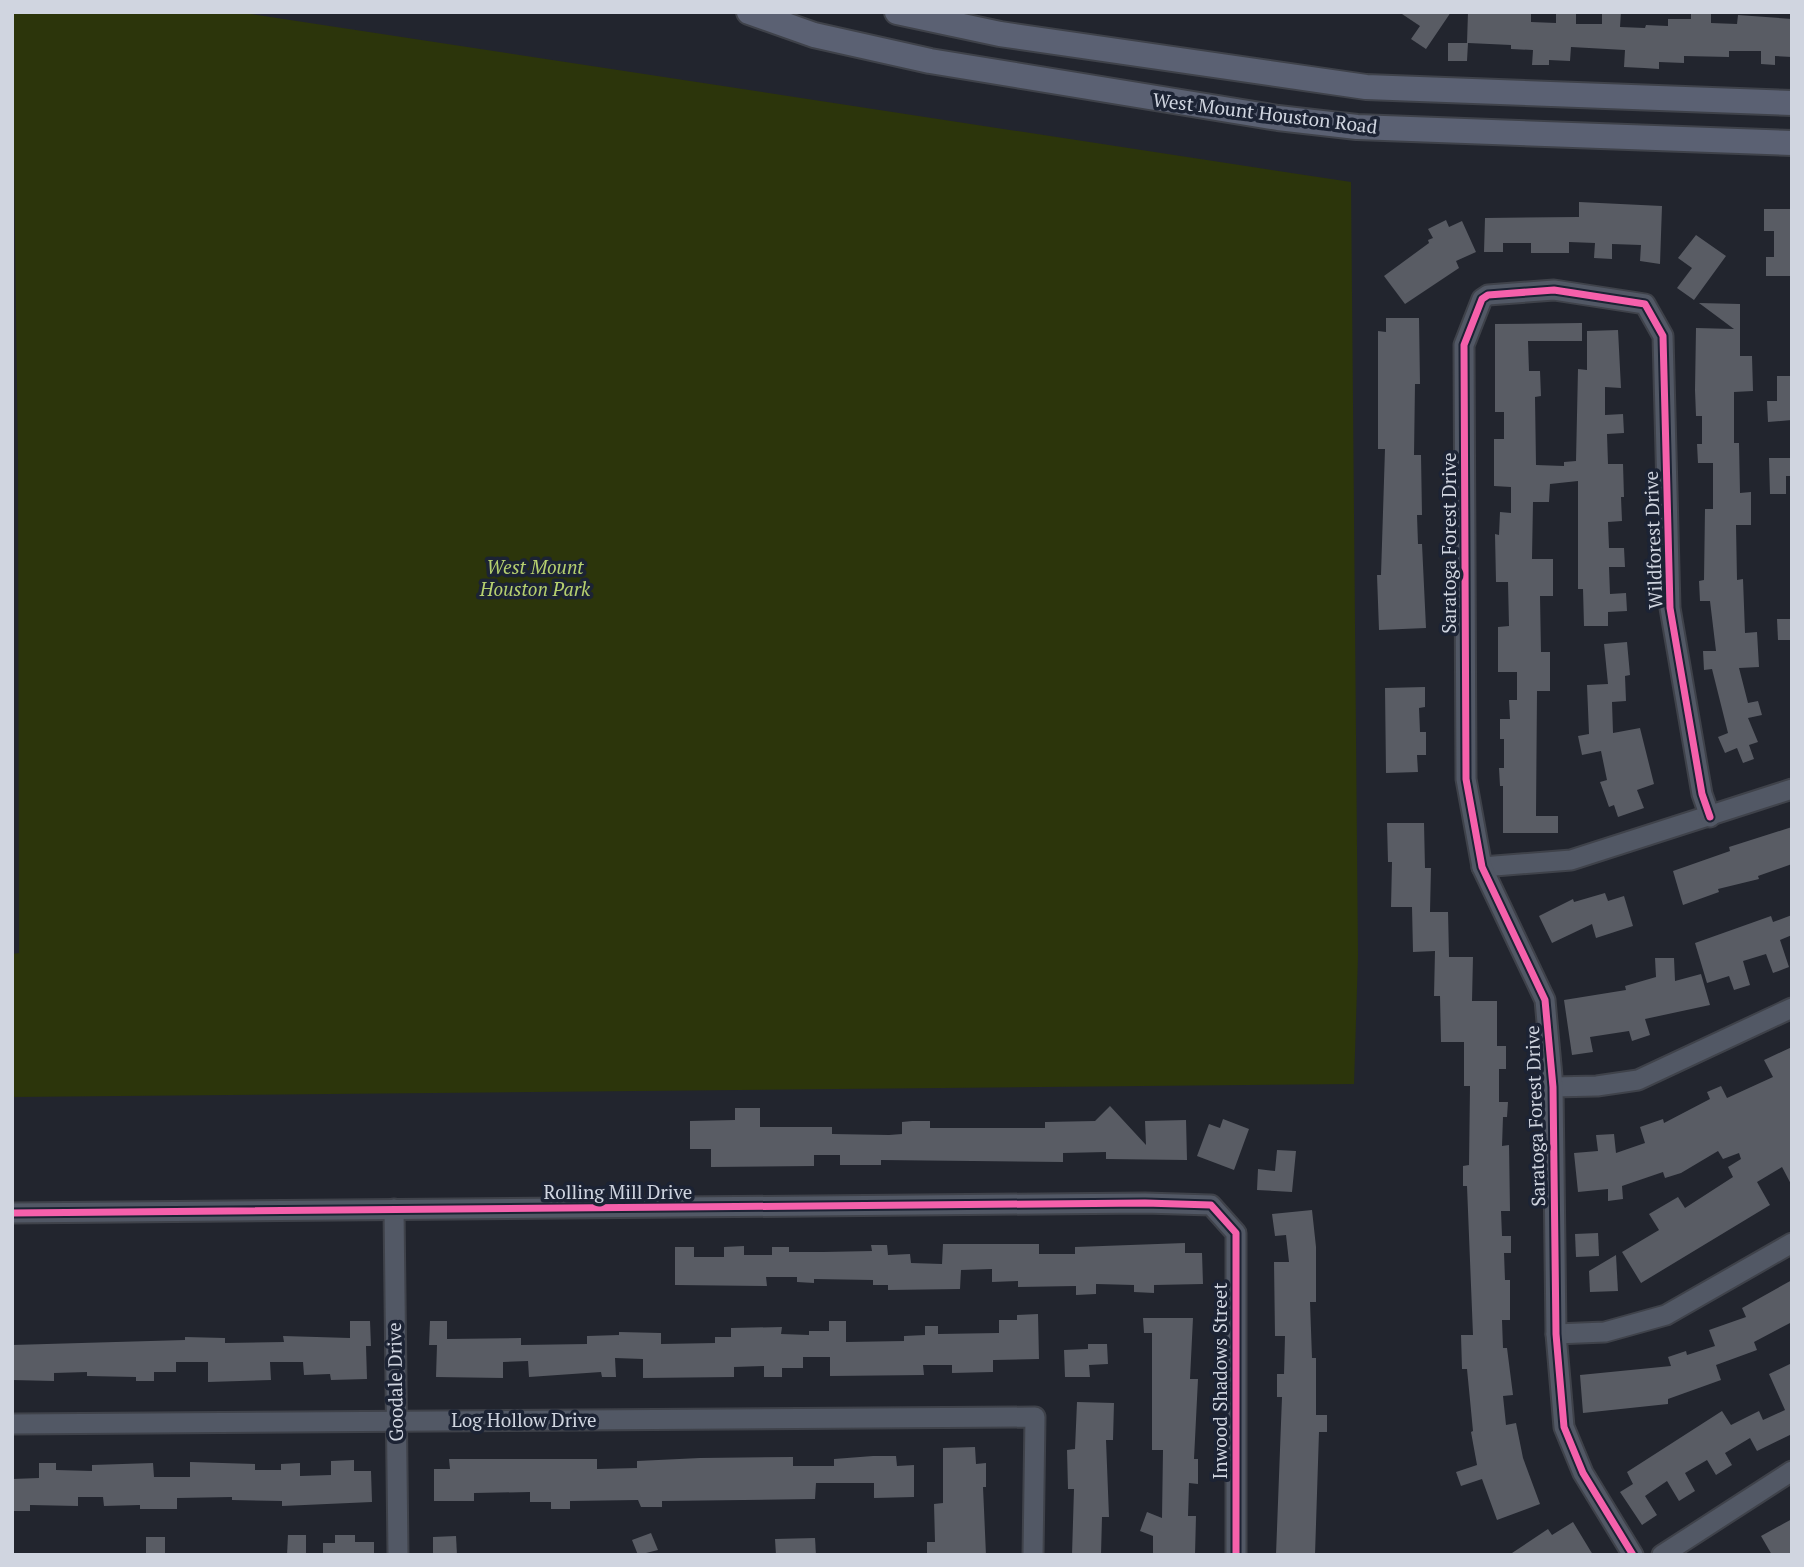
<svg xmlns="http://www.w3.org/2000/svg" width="1804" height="1567" font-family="'PT Serif',serif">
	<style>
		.green { fill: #2c350b }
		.building { fill: #595c64 }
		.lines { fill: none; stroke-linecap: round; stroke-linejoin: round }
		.minor-casing { stroke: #3f424a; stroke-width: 23 }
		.major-casing { stroke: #3f424a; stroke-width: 28 }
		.minor { stroke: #525865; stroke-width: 19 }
		.major { stroke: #5b6173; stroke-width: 24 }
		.cycleway-casing { stroke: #1c2334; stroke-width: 11 }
		.cycleway { stroke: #f560ab; stroke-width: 7 }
		.labels { text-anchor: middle; stroke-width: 7; stroke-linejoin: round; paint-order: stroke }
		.street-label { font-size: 19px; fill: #d0d5e0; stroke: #1c2334 }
		.park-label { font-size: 19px; font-style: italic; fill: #b6d06f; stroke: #1c2334 }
	</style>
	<rect width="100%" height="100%" fill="#22252e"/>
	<polygon class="green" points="12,12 238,12 1351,182 1358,956 1354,1084 12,1097 12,954 19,953 18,457"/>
	<g class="building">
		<polygon points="1399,12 1451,12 1426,49 1411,39 1420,26"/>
		<polygon points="1468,12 1531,12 1531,22 1556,23 1556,12 1576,12 1576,24 1602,24 1602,12 1621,12 1620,27 1645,28 1646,25 1668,26 1668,19 1691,19 1691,13 1711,14 1711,23 1737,24 1738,15 1792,19 1792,57 1775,56 1775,65 1761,64 1761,51 1729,51 1729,57 1684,56 1684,63 1659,62 1659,69 1644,68 1624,67 1625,50 1571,47 1570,61 1549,60 1549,65 1532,65 1533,50 1511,49 1511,45 1468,43 1467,61 1448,61 1448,43 1467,43"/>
		<polygon points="1579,202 1662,206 1660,264 1640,261 1641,245 1612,244 1612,259 1594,258 1595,243 1569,242 1569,253 1531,253 1531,243 1503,243 1503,252 1484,252 1485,218 1579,217"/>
		<polygon points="1764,209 1792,209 1792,276 1766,276 1766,257 1774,257 1774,231 1764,231"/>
		<polygon points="1446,220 1449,227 1462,221 1476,252 1456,261 1459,268 1405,304 1384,276 1429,243 1428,240 1433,238 1428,229"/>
		<polygon points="1696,235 1726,256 1694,300 1677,288 1692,268 1678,258"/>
		<polygon points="1699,303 1740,304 1740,356 1752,356 1753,391 1734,392 1734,443 1739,443 1740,493 1751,492 1751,525 1736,525 1737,580 1743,579 1745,633 1757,632 1759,667 1739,668 1748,703 1758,701 1762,715 1748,718 1758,742 1749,745 1754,759 1743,763 1737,748 1725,753 1718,737 1728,733 1712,669 1704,670 1703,651 1716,651 1710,601 1700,601 1699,581 1704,580 1705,509 1713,509 1713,463 1698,463 1697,444 1702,444 1702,416 1696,416 1695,390 1696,328 1734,329"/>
		<polygon points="1386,318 1419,318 1420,384 1415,384 1414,455 1421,455 1422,515 1417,515 1418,544 1422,544 1426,628 1379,630 1377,575 1381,575 1385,449 1378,449 1378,331 1386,332"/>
		<polygon points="1582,323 1582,341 1528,341 1529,371 1540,371 1541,396 1535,397 1536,465 1564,466 1564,462 1576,461 1578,369 1587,370 1587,331 1618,330 1621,388 1605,387 1605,415 1623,414 1624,433 1607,434 1608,464 1623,464 1624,497 1621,497 1622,521 1608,522 1609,548 1624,548 1625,567 1609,567 1610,594 1626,593 1627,611 1608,612 1608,626 1584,626 1583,589 1578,589 1578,481 1550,484 1549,502 1533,502 1532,559 1553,559 1553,596 1540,596 1541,652 1550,652 1550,691 1537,691 1536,816 1558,816 1558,833 1503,833 1503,786 1500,786 1499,768 1504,768 1504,739 1500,739 1500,719 1510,719 1509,700 1517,700 1517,672 1498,672 1498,627 1509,626 1508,582 1496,582 1495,534 1499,535 1500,512 1511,513 1511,487 1494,486 1494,439 1504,439 1504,412 1495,412 1495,324"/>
		<polygon points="1777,376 1792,376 1792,420 1768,422 1767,401 1777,401"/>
		<polygon points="1769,458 1792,458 1792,476 1786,476 1786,494 1770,494"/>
		<polygon points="1777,619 1792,619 1792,640 1778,640"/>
		<polygon points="1627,642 1630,675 1625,676 1626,701 1612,702 1613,733 1640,728 1654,784 1637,790 1644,808 1618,817 1614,805 1609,807 1600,782 1607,780 1601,751 1582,755 1578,736 1589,734 1587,685 1608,684 1604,644"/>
		<polygon points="1425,687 1425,707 1419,708 1420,732 1426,732 1426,755 1417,755 1418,772 1386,773 1385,688"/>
		<polygon points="1387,823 1424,823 1425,868 1431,868 1430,912 1448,912 1449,957 1473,957 1472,1001 1497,1001 1497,1046 1506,1046 1506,1069 1499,1069 1499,1102 1508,1102 1507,1117 1503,1117 1502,1146 1509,1145 1510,1211 1501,1211 1502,1236 1511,1236 1511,1253 1504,1253 1505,1280 1510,1280 1510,1320 1502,1320 1503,1348 1507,1348 1513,1395 1503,1396 1506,1425 1516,1423 1523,1458 1540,1504 1497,1520 1482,1479 1461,1486 1456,1472 1477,1465 1471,1432 1473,1431 1467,1369 1462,1369 1461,1335 1473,1335 1467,1186 1463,1186 1463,1166 1469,1165 1470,1086 1464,1086 1464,1042 1441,1042 1440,996 1434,996 1435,951 1413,952 1412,907 1391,907 1392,862 1388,862"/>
		<polygon points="1792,827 1792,864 1758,876 1759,879 1718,889 1719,892 1683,905 1673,871 1730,851 1729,847"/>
		<polygon points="1605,893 1608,901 1624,896 1633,926 1596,938 1592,924 1552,943 1539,916 1573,899 1574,902"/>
		<polygon points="1792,915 1792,935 1780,940 1789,967 1773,973 1766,954 1743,961 1750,985 1734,990 1729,976 1707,983 1695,943 1771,916 1773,922"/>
		<polygon points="1655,958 1674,958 1675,981 1701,974 1710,1005 1645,1019 1650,1035 1632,1041 1629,1031 1590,1037 1593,1052 1572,1055 1564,1000 1626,990 1625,986 1656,977"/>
		<polygon points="1792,1047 1792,1186 1782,1167 1757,1182 1770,1205 1641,1283 1622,1252 1659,1230 1649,1214 1678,1197 1685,1208 1733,1177 1728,1167 1741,1159 1739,1153 1723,1159 1718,1151 1681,1173 1665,1178 1663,1172 1622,1186 1623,1199 1608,1201 1608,1189 1578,1192 1574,1153 1598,1151 1596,1135 1614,1134 1616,1153 1645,1143 1640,1127 1663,1119 1664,1123 1710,1099 1707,1092 1721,1086 1727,1098 1773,1077 1764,1060"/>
		<polygon points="1110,1106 1146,1145 1145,1121 1186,1120 1187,1160 1106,1159 1106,1152 1063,1153 1063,1162 881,1160 881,1165 840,1165 840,1155 814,1155 814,1166 711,1167 711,1149 690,1149 690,1121 735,1120 735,1108 760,1108 760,1127 832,1127 832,1134 889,1135 902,1134 902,1122 912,1121 930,1121 930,1128 1045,1128 1045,1122 1095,1121"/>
		<polygon points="1223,1119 1249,1129 1234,1170 1197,1156 1209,1124 1220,1128"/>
		<polygon points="1277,1150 1296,1151 1292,1192 1257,1190 1258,1169 1275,1171"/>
		<polygon points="1312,1210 1316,1247 1316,1302 1310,1302 1312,1358 1316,1358 1316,1415 1327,1415 1327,1432 1319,1432 1315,1555 1276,1555 1282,1397 1277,1397 1277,1374 1284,1374 1285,1336 1275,1336 1274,1262 1289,1262 1286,1235 1275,1236 1272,1214"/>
		<polygon points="1598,1233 1599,1256 1576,1257 1575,1234"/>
		<polygon points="1185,1243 1185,1253 1202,1253 1203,1284 1154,1285 1154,1293 1134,1292 1134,1285 1096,1284 1096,1294 1076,1295 1076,1286 1018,1287 1018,1281 992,1282 992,1269 961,1270 960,1289 888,1290 888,1285 873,1285 873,1280 814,1279 814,1283 797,1282 797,1277 766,1277 767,1286 675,1285 675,1247 694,1247 694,1257 724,1257 724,1247 744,1246 744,1255 772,1255 772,1247 789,1247 789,1252 823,1252 872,1251 871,1245 887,1245 888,1255 910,1254 911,1263 942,1264 943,1244 1039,1244 1039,1254 1075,1254 1075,1247"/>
		<polygon points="1616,1255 1618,1291 1590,1292 1589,1271"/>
		<polygon points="1792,1280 1792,1322 1754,1342 1757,1350 1716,1365 1721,1380 1668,1399 1668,1404 1583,1413 1580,1375 1671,1366 1668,1357 1686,1351 1687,1355 1715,1346 1709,1330 1746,1317 1742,1308"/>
		<polygon points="1038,1314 1039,1359 993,1360 993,1372 952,1373 952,1365 923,1365 924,1375 830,1376 830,1357 803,1357 803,1368 782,1368 782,1377 764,1377 764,1366 734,1367 734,1377 643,1378 643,1359 615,1358 616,1377 602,1377 601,1372 529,1377 528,1361 503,1362 503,1378 436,1377 437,1345 429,1345 430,1321 447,1321 447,1339 521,1338 521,1345 587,1344 587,1336 619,1335 619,1332 661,1333 661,1344 715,1343 715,1337 731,1337 731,1328 782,1327 781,1334 809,1335 809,1331 829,1331 829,1321 846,1321 846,1342 904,1341 904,1336 925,1335 925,1326 938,1326 938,1334 999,1333 999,1320 1017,1320 1017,1315"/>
		<polygon points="1143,1318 1193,1318 1190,1379 1198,1379 1194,1459 1198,1459 1198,1484 1189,1483 1188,1516 1196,1516 1195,1555 1153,1555 1153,1536 1140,1531 1147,1512 1162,1518 1163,1450 1152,1450 1152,1333 1144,1333"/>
		<polygon points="350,1321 370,1321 371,1346 366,1346 367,1379 331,1380 330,1374 304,1375 303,1362 270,1362 271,1380 208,1382 208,1362 176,1362 176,1372 154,1372 154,1381 136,1381 136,1377 87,1376 87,1372 54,1373 54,1381 12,1380 12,1345 185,1340 185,1337 225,1338 225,1343 284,1342 283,1336 350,1338"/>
		<polygon points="1088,1344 1107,1344 1108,1364 1089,1365 1090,1377 1065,1377 1064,1350 1088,1349"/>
		<polygon points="1792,1363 1792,1434 1757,1451 1750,1438 1725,1453 1732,1465 1716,1475 1707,1460 1685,1473 1695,1491 1679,1501 1667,1481 1645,1496 1657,1515 1642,1525 1620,1492 1633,1484 1627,1472 1722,1411 1731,1425 1759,1411 1763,1420 1785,1410 1769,1374"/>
		<polygon points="1077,1402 1114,1403 1113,1440 1106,1440 1109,1517 1102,1517 1101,1555 1072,1555 1074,1489 1068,1489 1067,1450 1075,1449"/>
		<polygon points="975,1447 976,1464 986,1463 986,1487 983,1487 986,1555 927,1555 927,1542 935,1542 934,1504 943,1503 943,1448"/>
		<polygon points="873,1456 896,1456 897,1466 914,1465 914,1497 874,1498 874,1483 816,1483 815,1499 662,1501 662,1507 641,1507 638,1500 570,1501 570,1509 551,1509 551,1502 530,1502 530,1492 474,1493 474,1501 434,1501 434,1469 450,1469 449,1459 597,1459 597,1469 637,1468 637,1461 700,1458 793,1457 793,1466 834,1466 834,1459"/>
		<polygon points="354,1460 354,1471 371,1471 372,1502 282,1506 282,1501 232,1500 232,1497 177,1498 177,1509 140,1509 140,1505 104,1506 103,1497 78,1497 78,1506 30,1505 30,1511 12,1511 12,1479 39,1478 39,1463 56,1463 56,1470 92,1471 92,1465 153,1463 154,1477 190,1477 190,1462 255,1464 255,1470 281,1470 281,1464 300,1463 300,1476 331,1475 331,1461"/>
		<polygon points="1792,1519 1792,1555 1772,1555 1761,1536"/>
		<polygon points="1573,1522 1593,1555 1509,1555 1548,1529 1552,1535"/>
		<polygon points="651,1533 658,1550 638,1555 632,1540"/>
		<polygon points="288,1535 306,1535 306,1555 287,1555"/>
		<polygon points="335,1535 355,1535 355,1542 374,1542 374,1555 323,1555 323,1543 335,1543"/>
		<polygon points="456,1536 457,1555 433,1555 433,1537"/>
		<rect x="146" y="1537" width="19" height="18"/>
		<polygon points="815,1538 816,1555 776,1555 775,1539"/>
	</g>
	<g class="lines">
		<g class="minor-casing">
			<g id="minor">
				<polyline points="1482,867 1571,860 1792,789"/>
				<polyline points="1553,1087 1597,1086 1638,1080 1792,1008"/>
				<polyline points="394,1209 398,1555"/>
				<polyline points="12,1213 1145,1203 1211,1205 1236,1233 1236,1555"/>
				<polyline points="1556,1334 1605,1332 1666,1315 1792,1243"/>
				<polyline points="12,1424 1035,1417 1033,1555"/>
				<polyline points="1633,1555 1583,1473 1564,1427 1556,1334 1553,1087 1545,1000 1482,867 1466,779 1464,345 1482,299 1488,295 1554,290 1645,304 1663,336 1670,608 1702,794 1710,817"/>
				<polyline points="1662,1555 1792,1471"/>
			</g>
		</g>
		<g class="major-casing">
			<g id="major">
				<polyline points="749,12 814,35 930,61 1278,118 1357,127 1792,143"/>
				<polyline points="897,12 1000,34 1366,87 1792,103"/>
			</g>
		</g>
		<use href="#minor" class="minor"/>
		<use href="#major" class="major"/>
		<g class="cycleway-casing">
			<g id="cycleway">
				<polyline points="12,1213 1145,1203 1211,1205 1236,1233 1236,1555"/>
				<polyline points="1633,1555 1583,1473 1564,1427 1556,1334 1553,1087 1545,1000 1482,867 1466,779 1464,345 1482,299 1488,295 1554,290 1645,304 1663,336 1670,608 1702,794 1710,817"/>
			</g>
		</g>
		<use href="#cycleway" class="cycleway"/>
	</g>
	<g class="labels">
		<g class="street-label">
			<text transform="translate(1265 113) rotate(7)" y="7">West Mount Houston Road</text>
			<text transform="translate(1653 540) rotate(-92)" y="7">Wildforest Drive</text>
			<text transform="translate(1449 543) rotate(-90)" y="7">Saratoga Forest Drive</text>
			<text transform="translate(1535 1116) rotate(-92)" y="7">Saratoga Forest Drive</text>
			<text x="618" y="1199">Rolling Mill Drive</text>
			<text transform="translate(1220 1381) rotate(-90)" y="7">Inwood Shadows Street</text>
			<text transform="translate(395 1382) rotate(-91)" y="7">Goodale Drive</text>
			<text x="524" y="1427">Log Hollow Drive</text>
		</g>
		<g class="park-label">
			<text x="535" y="574">West Mount<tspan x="535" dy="22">Houston Park</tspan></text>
		</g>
	</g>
	<rect width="1804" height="1567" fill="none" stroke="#d0d5e0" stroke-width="28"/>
</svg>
